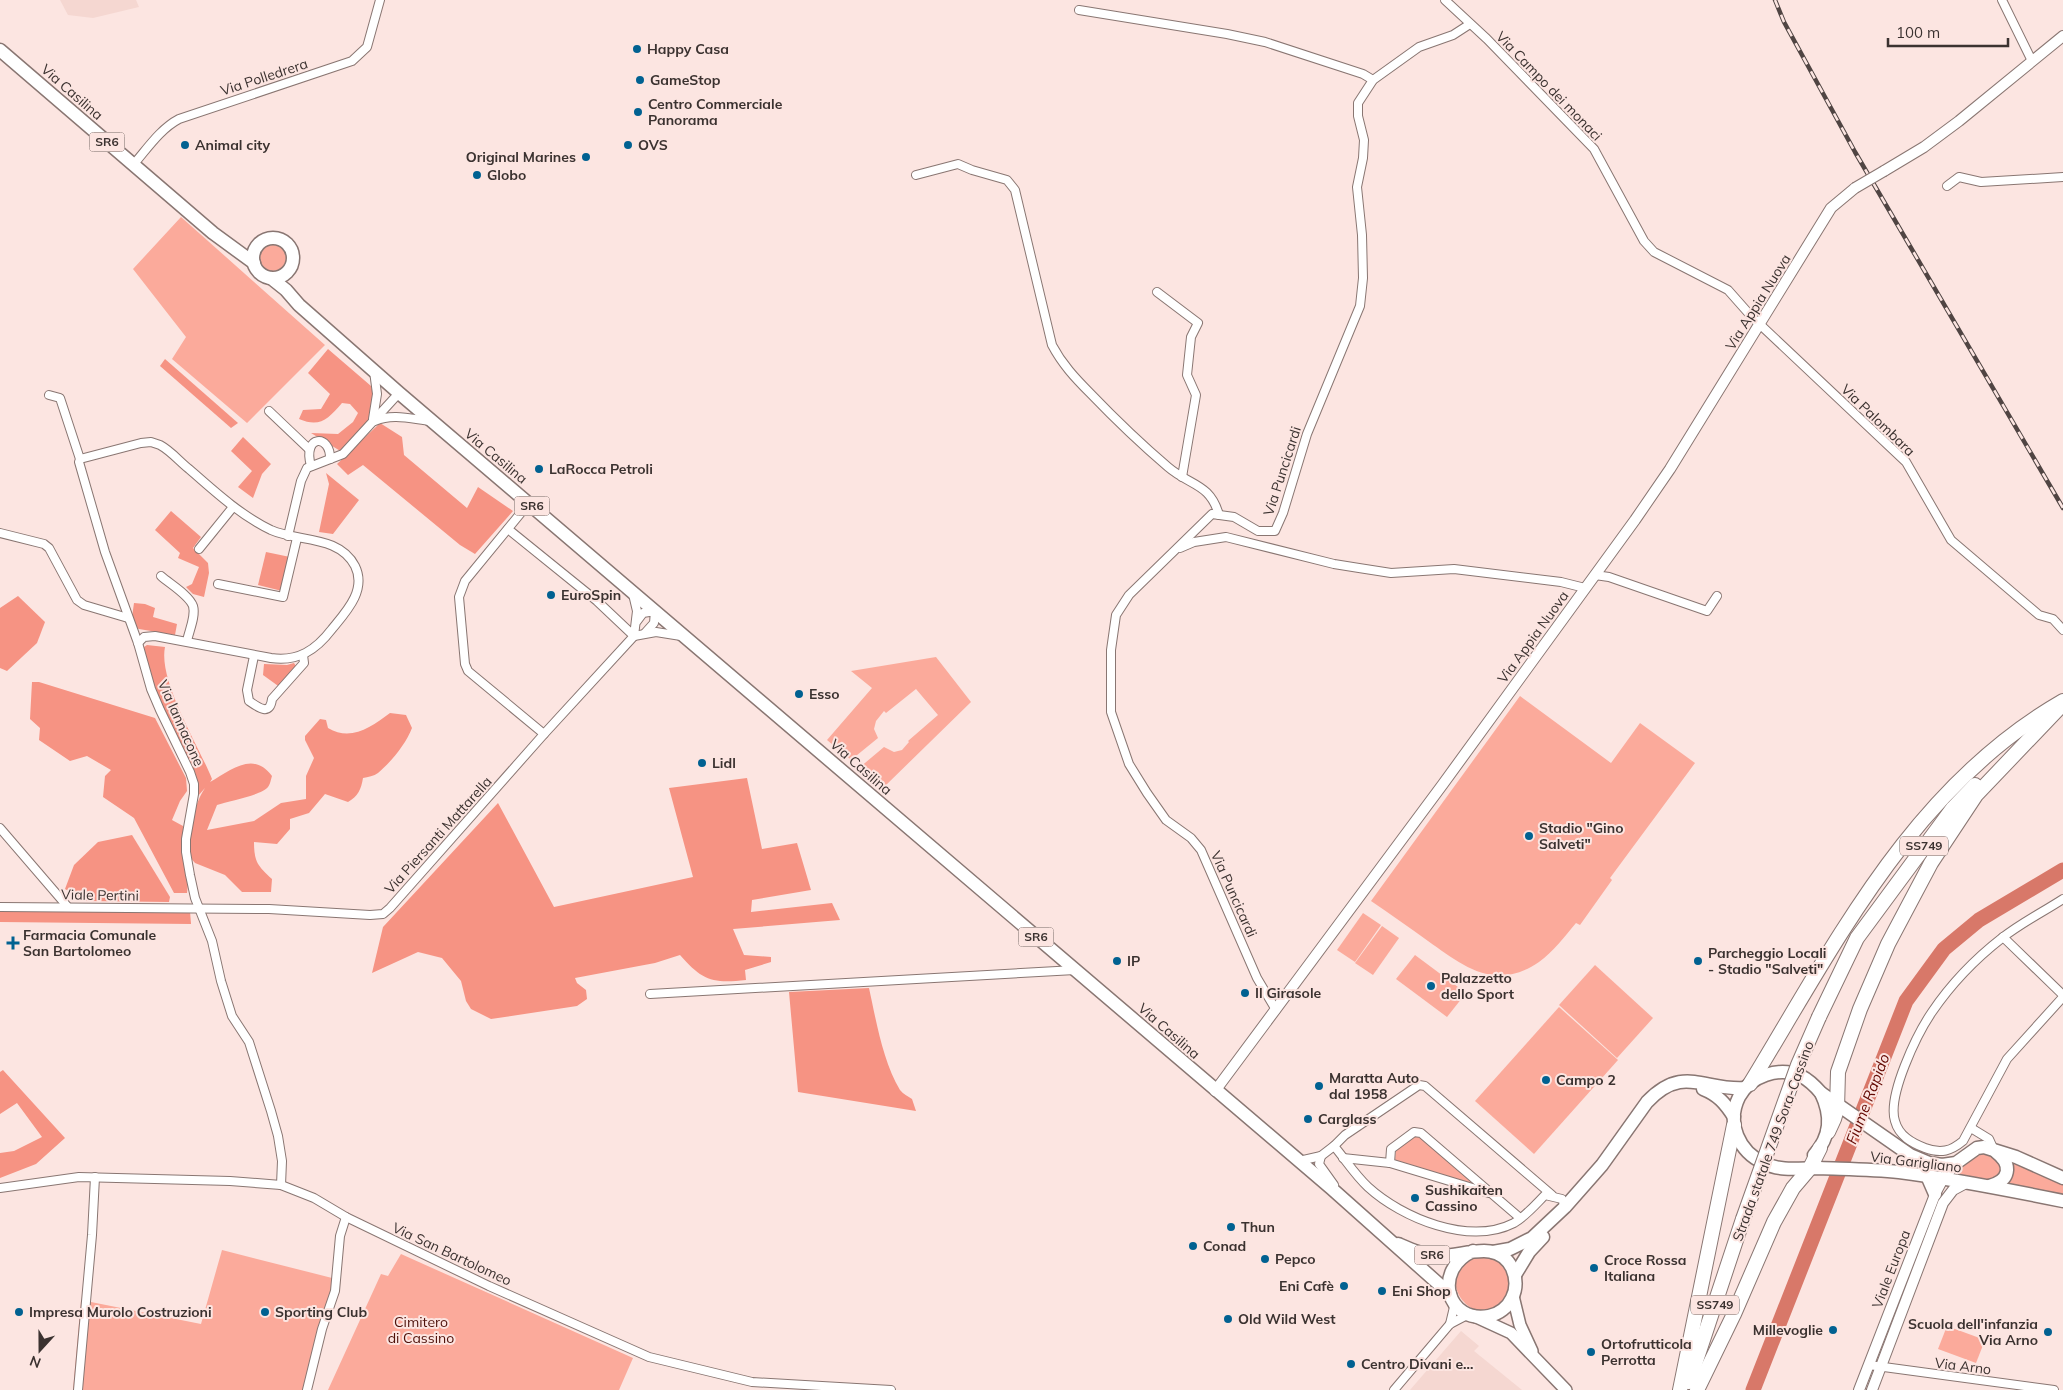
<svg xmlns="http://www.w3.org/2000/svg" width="2063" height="1390" font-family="Mulish,sans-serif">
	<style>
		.built { fill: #f5d7d1 }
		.green { fill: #fbaa9b }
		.forest { fill: #f69383 }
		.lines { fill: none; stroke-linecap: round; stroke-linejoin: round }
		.river { stroke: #d87869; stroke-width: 15 }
		.minor-casing { stroke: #897672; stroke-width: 10 }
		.tertiary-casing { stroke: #897672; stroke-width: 12 }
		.secondary-casing { stroke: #897672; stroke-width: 14 }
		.primary-casing { stroke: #897672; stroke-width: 15 }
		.trunk-casing { stroke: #897672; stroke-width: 16 }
		.minor { stroke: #fff; stroke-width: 8 }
		.tertiary { stroke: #fff; stroke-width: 10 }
		.secondary { stroke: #fff; stroke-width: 11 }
		.primary { stroke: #fff; stroke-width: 12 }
		.trunk { stroke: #fff; stroke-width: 14 }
		.rail-casing { stroke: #504543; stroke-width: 4.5 }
		.rail { stroke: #fce5e1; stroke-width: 2.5; stroke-dasharray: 8; stroke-linecap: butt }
		.tertiary-bridge-casing { stroke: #897672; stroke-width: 12; stroke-linecap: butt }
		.trunk-bridge-casing { stroke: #897672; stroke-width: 16; stroke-linecap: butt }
		.tertiary-bridge { stroke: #fff; stroke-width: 10 }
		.trunk-bridge { stroke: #fff; stroke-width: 14 }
		.poi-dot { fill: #016191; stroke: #fce5e1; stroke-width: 2 }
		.labels { text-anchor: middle; stroke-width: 4; stroke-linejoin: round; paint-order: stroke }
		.shield { fill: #fce5e1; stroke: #756865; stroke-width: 1 }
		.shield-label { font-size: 12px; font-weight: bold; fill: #3b3230 }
		.poi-label { font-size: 14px; font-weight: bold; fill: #3b3230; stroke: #fce5e1; text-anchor: start }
		.street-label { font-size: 14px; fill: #3b3230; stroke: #fce5e1 }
		.park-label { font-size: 14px; fill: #4e110a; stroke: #fce5e1 }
		.water-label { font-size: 15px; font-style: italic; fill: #630903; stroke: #fce5e1 }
	</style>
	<rect width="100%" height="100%" fill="#fce5e1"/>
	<g class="built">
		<polygon points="60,0 136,0 139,7 93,18 68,15"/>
		<polygon points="1461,1331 1479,1346 1474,1351 1522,1390 1410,1390"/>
	</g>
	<g class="green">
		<polygon points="181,217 325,345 247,423 172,359 186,337 133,269"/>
		<circle cx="273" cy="258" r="13"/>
		<polygon points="936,657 971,702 884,787 859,768 884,747 894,752 902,750 909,742 908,741 938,715 916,689 886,713 884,711 876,721 874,729 878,738 851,760 827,740 872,688 851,671"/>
		<path d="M1520,696l91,67 29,-40 55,40 -85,115 2,2 -32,45 -4,-2c-11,13 -23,29 -37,39 -44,30 -76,4 -111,-21 -19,-14 -38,-27 -57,-40z"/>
		<polygon points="1363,913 1381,925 1355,962 1337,950"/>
		<polygon points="1382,926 1399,938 1373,975 1355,963"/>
		<polygon points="1415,955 1466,993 1447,1017 1396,979"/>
		<polygon points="1595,965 1653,1018 1617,1058 1559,1005"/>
		<polygon points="1559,1007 1618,1060 1534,1154 1475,1101"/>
		<polygon points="1416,1135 1419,1135 1470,1178 1472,1182 1469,1184 1398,1163 1395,1159 1396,1150"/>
		<polygon points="1979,1153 1987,1153 2001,1159 2000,1176 1990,1180 1954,1174 1967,1160"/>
		<polygon points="2012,1159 2063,1183 2063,1195 2006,1185 2013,1172"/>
		<polygon points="222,1250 336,1279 305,1390 73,1390 81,1300 201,1324"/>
		<polygon points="401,1254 633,1358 619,1390 328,1390 381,1274 388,1276"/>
		<path d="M1474,1255h20l16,13 -1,29c-5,4 -10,10 -16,13 -23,9 -47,-21 -34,-42 3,-5 11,-9 15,-13z"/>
		<polygon points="1947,1326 1985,1340 1976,1363 1938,1349"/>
	</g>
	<g class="forest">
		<path d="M328,349l43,37 3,11 -4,18 -6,13 -22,24 -31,-19 27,1 15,-12 5,-9 -8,-9 -8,-1c-14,16 -22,25 -43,16l4,-9 18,-1 9,-15 -22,-21z"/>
		<polygon points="165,359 238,423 231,428 160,366"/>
		<polygon points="380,423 402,437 404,455 467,508 478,487 513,511 475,554 460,545 363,465 348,475 337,464"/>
		<polygon points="243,437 271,464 262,474 253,498 238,487 252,471 231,451"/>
		<polygon points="326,473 359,500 333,534 319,532 329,484"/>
		<polygon points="171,511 201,537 193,548 208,563 209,573 204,597 193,594 186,587 192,584 199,567 178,558 180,553 155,530"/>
		<polygon points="266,552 290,557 282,591 258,585"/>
		<polygon points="18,596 45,622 37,643 7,671 0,668 0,608"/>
		<polygon points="134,603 145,604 155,608 153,617 177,624 175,635 139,629 134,627 132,617"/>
		<path d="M147,645l18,2c-7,34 34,99 47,132l-2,3c20,-11 43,-32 62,-6 -1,3 -2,9 -4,11 -6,8 -39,14 -51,18l-10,25 47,-9 27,-18 25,-4v-23l8,-18 -9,-18v-4l15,-17 6,1 2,8c23,14 43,-1 62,-15l16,2 6,13c-6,16 -21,34 -34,45 -4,3 -10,4 -15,5 -2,12 -5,18 -15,24l-23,-8 -16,19 -19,6v10l-13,15 -23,-2c0,20 4,24 18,37l-1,13h-29l-17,-17 -30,-12 -5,-6c0,-23 2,-50 15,-69l-7,8 -5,-18 -31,-63 -19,-63 1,-5z"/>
		<polygon points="294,663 297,668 281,688 263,675 264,664 287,665"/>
		<polygon points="32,682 39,682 155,718 186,778 187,791 180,801 172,820 183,826 184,864 188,884 187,893 174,893 134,818 103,797 105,776 111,770 87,756 70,761 39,740 40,728 30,719"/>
		<path d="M747,778l15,71 35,-6 14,47 -59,10 -1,12 81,-9 8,17 -107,9 11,26 27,2v5l-26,8 1,10c-34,4 -44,0 -66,-25l-25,8 -80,15 2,5 9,7 1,9 -10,7 -86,13 -20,-10 -5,-8 -5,-20 -19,-23 -24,-6 -46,21 11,-46 115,-124 56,104 139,-30 -24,-89z"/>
		<polygon points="132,835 170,897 169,902 85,901 65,889 74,865 98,842"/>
		<polygon points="0,911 190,911 191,924 0,922"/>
		<path d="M869,988c7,32 14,74 31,102 3,4 8,6 12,9l4,12 -118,-19 -9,-100z"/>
		<polygon points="3,1070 65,1138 36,1164 0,1178 0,1153 14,1151 42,1137 17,1103 0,1114 0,1072"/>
	</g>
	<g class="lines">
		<polyline class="river" points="1753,1390 1906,1001 1944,949 1979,920 2063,870"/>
		<g class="minor-casing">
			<g id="minor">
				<polyline points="1445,0 1487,39 1594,149 1644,241 1654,252 1728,290 1751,316 1906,462 1951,540 2039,615 2053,619 2063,630"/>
				<polyline points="2002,0 2032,61"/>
				<polyline points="1079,10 1227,34 1265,42 1363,74 1373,80"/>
				<path d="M133,165c14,-16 27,-36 46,-46l173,-58 15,-14 13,-47"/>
				<path d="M916,175l42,-11 14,6 35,10 8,10 37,155c10,19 23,33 38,48 25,26 51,51 78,74 22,19 42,16 51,48"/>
				<polyline points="1947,186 1959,177 1981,182 2063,177"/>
				<polyline points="1157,292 1198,323 1191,337 1187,375 1196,395 1182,477"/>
				<polyline points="49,395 60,398 80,459 79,462 105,552 138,643 151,689 160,710 190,772 194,784 194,794 186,839 186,852 190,875 195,898 212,941 221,981 232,1016 249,1042 271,1111 278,1136 282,1161 281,1185"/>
				<polyline points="269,411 309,449"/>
				<polyline points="373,419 377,394 374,371"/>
				<path d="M375,421c17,-8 37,-2 55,0"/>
				<path d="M80,459l61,-16 10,-1 9,3c11,6 19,16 29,24 25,22 51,46 82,61 27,12 68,5 84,36 12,24 -9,46 -23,63 -16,21 -34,33 -61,29l-116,-22 -11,1 -6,6"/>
				<path d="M311,466c-9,-32 20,-32 19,-7"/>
				<polyline points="529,503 465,581 459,597 465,664 468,671 544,734"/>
				<polyline points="508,529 597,601 634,636"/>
				<polyline points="0,533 44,544 49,548 77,600 84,605 128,618"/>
				<polyline points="288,536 301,481 307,468 343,454 399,393"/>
				<polyline points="1180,548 1194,542 1226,537 1334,564 1359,568 1391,573 1454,569 1561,582 1585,588"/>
				<polyline points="199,549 233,507"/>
				<polyline points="1595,575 1609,577 1707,611 1717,596"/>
				<path d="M161,576c9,8 28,19 32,30 3,10 -4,25 -6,35"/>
				<polyline points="218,584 283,597 297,538"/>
				<polyline points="637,621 643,613 655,611 654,623 645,633"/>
				<polyline points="634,636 656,632 681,636"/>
				<path d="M254,656l-7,34 2,11c10,7 21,15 23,-2l32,-36 -1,-8"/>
				<polyline points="0,828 67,906"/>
				<path d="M2063,899c-20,13 -42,24 -61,39 -27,21 -51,46 -70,74 -15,22 -45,84 -37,109 4,15 17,22 30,27 16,6 26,3 38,-7l44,-82 56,-62"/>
				<polyline points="0,907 269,909 370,915 383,914 390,908 544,734 634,636 637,611 633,594"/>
				<polyline points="2003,937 2063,995"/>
				<polyline points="650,994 1075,970"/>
				<polyline points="1276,1010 1257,978 1201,850 1191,838 1166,820 1147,793 1129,764 1111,712 1111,650 1116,615 1129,595 1212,514 1234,517 1258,531 1275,531 1283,513 1307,434 1360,306 1363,278 1362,235 1357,187 1363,158 1364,140 1358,116 1358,103 1373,80 1419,47 1453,35 1470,24"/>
				<polyline points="1971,1128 1989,1139 1994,1150"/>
				<polyline points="1334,1146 1345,1135 1419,1085 1425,1086 1552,1195"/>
				<polyline points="1321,1156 1319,1164 1334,1185"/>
				<polyline points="1343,1158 1390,1163 1489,1193"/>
				<path d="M1299,1161l22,-5 13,-10c11,13 21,29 34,41 34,31 101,59 146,36 12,-7 22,-19 31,-28l17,4 3,8"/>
				<polyline points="1390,1163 1391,1149 1414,1132 1421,1133 1520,1218"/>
				<polyline points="0,1188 79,1177 230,1181 281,1185 314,1198 346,1217 489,1286 649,1357 752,1382 891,1390"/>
				<polyline points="1450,1324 1455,1303"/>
				<polyline points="1869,1365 2054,1390"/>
				<polyline points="78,1390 92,1235 95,1177"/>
				<polyline points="307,1390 322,1329 335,1291 340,1236 346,1217"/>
				<polyline points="1394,1390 1450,1324 1469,1314"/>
			</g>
		</g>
		<g class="tertiary-casing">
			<g id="tertiary">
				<polyline points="1884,171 1924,147 1959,121 2063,36"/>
				<polyline points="1215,1091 1443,784 1635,520 1670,469 1831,208 1855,188"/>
				<polyline points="1859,1390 1936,1192 1943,1179 1956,1163"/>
				<polyline points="1872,1390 1943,1203 1953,1190 1966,1183"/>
			</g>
		</g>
		<g class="secondary-casing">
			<g id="secondary">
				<polyline points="1513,1296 1520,1325 1532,1351"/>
				<polyline points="1474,1316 1511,1333 1566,1390"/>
			</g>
		</g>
		<g class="primary-casing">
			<g id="primary">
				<polyline points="0,50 213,233 254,263"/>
				<circle cx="273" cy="258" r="20"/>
				<polyline points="271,278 286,290 299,305 399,393 1331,1188 1450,1294"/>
				<path d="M1703,1089c15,6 22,14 31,28"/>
				<path d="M1814,1155c17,-19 18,-39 7,-62"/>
				<polyline points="1928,1178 1935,1194"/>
				<path d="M2063,1178l-47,-21 -32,-10 -7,1 -21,15 -14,2 -13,-2 -19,-8 -89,-62c-6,-7 -12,-13 -20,-17 -22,-10 -51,0 -62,21 -13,26 0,55 25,66 17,9 37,5 56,5 26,1 53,1 79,4 55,7 110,18 164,29"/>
				<path d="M1989,1186c21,-5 24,-21 7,-34"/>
				<path d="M1398,1244c14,6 25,11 40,12 25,1 59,-18 74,12 4,9 5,20 0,30 -4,9 -13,16 -23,18 -42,8 -57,-46 -16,-65"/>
				<path d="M1493,1252l17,-3 22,-11 33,-31 37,-42 45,-63c36,-38 57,-11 98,-14"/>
				<polyline points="1515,1275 1529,1252 1543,1237"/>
			</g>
		</g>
		<g class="trunk-casing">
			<g id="trunk">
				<polyline points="1819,1017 1857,938 1953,808 1975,785"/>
				<path d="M1750,1084c87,-143 163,-297 313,-383"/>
				<polyline points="1828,1132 1834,1119 1837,1109 1838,1072 1860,1009 1888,944 1931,863 1976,795 2059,708"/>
				<polyline points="1689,1382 1743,1219"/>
				<polyline points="1680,1390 1734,1125"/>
				<polyline points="1697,1390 1734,1314 1774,1222 1793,1188 1810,1168 1820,1148"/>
			</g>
		</g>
		<use href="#minor" class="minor"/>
		<use href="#tertiary" class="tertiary"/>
		<use href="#secondary" class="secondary"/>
		<use href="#primary" class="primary"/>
		<use href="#trunk" class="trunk"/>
		<g class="rail-casing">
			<polyline id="rail" points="1775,0 1784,22 1855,152 2063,508"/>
		</g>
		<use href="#rail" class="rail"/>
		<g class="tertiary-bridge-casing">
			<polyline id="tertiary-bridge" points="1855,188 1884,171"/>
		</g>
		<g class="trunk-bridge-casing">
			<polyline id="trunk-bridge" points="1743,1219 1798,1065 1819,1017"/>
		</g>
		<use href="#tertiary-bridge" class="tertiary-bridge"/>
		<use href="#trunk-bridge" class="trunk-bridge"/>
	</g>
	<g class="poi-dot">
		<circle cx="637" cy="49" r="5"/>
		<circle cx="640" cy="80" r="5"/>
		<circle cx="638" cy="112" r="5"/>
		<circle cx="185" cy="145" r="5"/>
		<circle cx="628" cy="145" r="5"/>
		<circle cx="586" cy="157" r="5"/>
		<circle cx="477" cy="175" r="5"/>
		<circle cx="539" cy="469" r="5"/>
		<circle cx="551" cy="595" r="5"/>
		<circle cx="799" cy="694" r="5"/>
		<circle cx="702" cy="763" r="5"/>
		<circle cx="1529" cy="836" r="5"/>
		<path d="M10.5 935.5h5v5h5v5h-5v5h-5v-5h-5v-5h5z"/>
		<circle cx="1117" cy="961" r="5"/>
		<circle cx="1698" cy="961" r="5"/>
		<circle cx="1431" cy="986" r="5"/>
		<circle cx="1245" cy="993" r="5"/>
		<circle cx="1546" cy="1080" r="5"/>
		<circle cx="1319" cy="1086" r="5"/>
		<circle cx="1308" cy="1119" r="5"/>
		<circle cx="1415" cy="1198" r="5"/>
		<circle cx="1231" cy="1227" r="5"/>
		<circle cx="1193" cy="1246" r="5"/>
		<circle cx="1265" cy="1259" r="5"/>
		<circle cx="1594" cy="1268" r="5"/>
		<circle cx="1344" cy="1286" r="5"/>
		<circle cx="1382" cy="1291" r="5"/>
		<circle cx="19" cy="1312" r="5"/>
		<circle cx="265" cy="1312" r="5"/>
		<circle cx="1228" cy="1319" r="5"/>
		<circle cx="1833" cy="1330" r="5"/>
		<circle cx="2048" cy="1332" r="5"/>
		<circle cx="1591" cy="1352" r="5"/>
		<circle cx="1351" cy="1364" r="5"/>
	</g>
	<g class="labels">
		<g class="shield">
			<rect x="89.5" y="132.5" width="35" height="19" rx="4"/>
			<rect x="514.5" y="496.5" width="35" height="19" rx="4"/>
			<rect x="1900" y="836.5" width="48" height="19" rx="4"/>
			<rect x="1018.5" y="927.5" width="35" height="19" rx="4"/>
			<rect x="1414.5" y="1245.5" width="35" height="19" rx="4"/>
			<rect x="1691" y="1295.5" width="48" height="19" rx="4"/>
		</g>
		<g class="shield-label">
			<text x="107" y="146">SR6</text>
			<text x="532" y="510">SR6</text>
			<text x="1924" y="850">SS749</text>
			<text x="1036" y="941">SR6</text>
			<text x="1432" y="1259">SR6</text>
			<text x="1715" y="1309">SS749</text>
		</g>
		<g class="poi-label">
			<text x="647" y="54">Happy Casa</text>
			<text x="650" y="85">GameStop</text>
			<text x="648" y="109">Centro Commerciale<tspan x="648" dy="16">Panorama</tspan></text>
			<text x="195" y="150">Animal city</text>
			<text x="638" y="150">OVS</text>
			<text x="576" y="162" text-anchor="end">Original Marines</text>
			<text x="487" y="180">Globo</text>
			<text x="549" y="474">LaRocca Petroli</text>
			<text x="561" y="600">EuroSpin</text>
			<text x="809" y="699">Esso</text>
			<text x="712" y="768">Lidl</text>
			<text x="1539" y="833">Stadio "Gino<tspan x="1539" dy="16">Salveti"</tspan></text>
			<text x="23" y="940">Farmacia Comunale<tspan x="23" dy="16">San Bartolomeo</tspan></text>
			<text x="1708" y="958">Parcheggio Locali<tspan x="1708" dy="16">- Stadio "Salveti"</tspan></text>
			<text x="1127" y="966">IP</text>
			<text x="1441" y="983">Palazzetto<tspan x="1441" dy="16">dello Sport</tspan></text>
			<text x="1255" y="998">Il Girasole</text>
			<text x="1329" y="1083">Maratta Auto<tspan x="1329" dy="16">dal 1958</tspan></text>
			<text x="1556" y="1085">Campo 2</text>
			<text x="1318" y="1124">Carglass</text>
			<text x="1425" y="1195">Sushikaiten<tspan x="1425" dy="16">Cassino</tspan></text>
			<text x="1241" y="1232">Thun</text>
			<text x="1203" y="1251">Conad</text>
			<text x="1275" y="1264">Pepco</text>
			<text x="1604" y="1265">Croce Rossa<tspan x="1604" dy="16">Italiana</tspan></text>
			<text x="1334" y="1291" text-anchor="end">Eni Cafè</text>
			<text x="1392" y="1296">Eni Shop</text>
			<text x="29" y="1317">Impresa Murolo Costruzioni</text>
			<text x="275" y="1317">Sporting Club</text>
			<text x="1238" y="1324">Old Wild West</text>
			<text x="2038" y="1329" text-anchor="end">Scuola dell'infanzia<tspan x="2038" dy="16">Via Arno</tspan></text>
			<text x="1823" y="1335" text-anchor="end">Millevoglie</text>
			<text x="1601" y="1349">Ortofrutticola<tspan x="1601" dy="16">Perrotta</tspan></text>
			<text x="1361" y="1369">Centro Divani e…</text>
		</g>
		<g class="street-label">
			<text transform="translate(264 77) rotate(-18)" y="5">Via Polledrera</text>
			<text transform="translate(1549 86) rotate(46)" y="5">Via Campo dei monaci</text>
			<text transform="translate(72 92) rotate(41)" y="5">Via Casilina</text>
			<text transform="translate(1758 302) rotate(-58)" y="5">Via Appia Nuova</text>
			<text transform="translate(1878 420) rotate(44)" y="5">Via Palombara</text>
			<text transform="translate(496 456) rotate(40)" y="5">Via Casilina</text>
			<text transform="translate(1282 471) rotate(-72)" y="5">Via Puncicardi</text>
			<text transform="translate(1533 637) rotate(-54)" y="5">Via Appia Nuova</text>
			<text transform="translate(181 723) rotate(66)" y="5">Via Iannacone</text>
			<text transform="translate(861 767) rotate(41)" y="5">Via Casilina</text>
			<text transform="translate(438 835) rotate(-48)" y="5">Via Piersanti Mattarella</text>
			<text transform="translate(1234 894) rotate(66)" y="5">Via Puncicardi</text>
			<text transform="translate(100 895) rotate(1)" y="5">Viale Pertini</text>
			<text transform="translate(1169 1031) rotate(41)" y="5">Via Casilina</text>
			<text transform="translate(1773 1141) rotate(-70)" y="5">Strada statale 749 Sora-Cassino</text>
			<text transform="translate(1916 1162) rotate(7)" y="5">Via Garigliano</text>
			<text transform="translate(452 1254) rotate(25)" y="5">Via San Bartolomeo</text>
			<text transform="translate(1891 1269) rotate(-69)" y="5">Viale Europa</text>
			<text transform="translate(1963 1366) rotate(7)" y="5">Via Arno</text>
		</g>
		<g class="park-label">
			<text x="421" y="1327">Cimitero<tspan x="421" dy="16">di Cassino</tspan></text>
		</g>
		<g class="water-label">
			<text transform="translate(1868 1099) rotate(-69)" y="5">Fiume Rapido</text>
		</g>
	</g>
	<g transform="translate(40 1350) rotate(201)" stroke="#fce5e1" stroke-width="4" paint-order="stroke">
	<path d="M0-4L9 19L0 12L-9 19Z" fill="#3b3230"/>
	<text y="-8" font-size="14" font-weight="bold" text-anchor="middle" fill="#3b3230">N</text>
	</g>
	<path d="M1888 38v8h120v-8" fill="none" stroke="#3b3230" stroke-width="2.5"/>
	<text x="1896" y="38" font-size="15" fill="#3b3230" stroke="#fce5e1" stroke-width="4" paint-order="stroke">100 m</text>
</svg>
